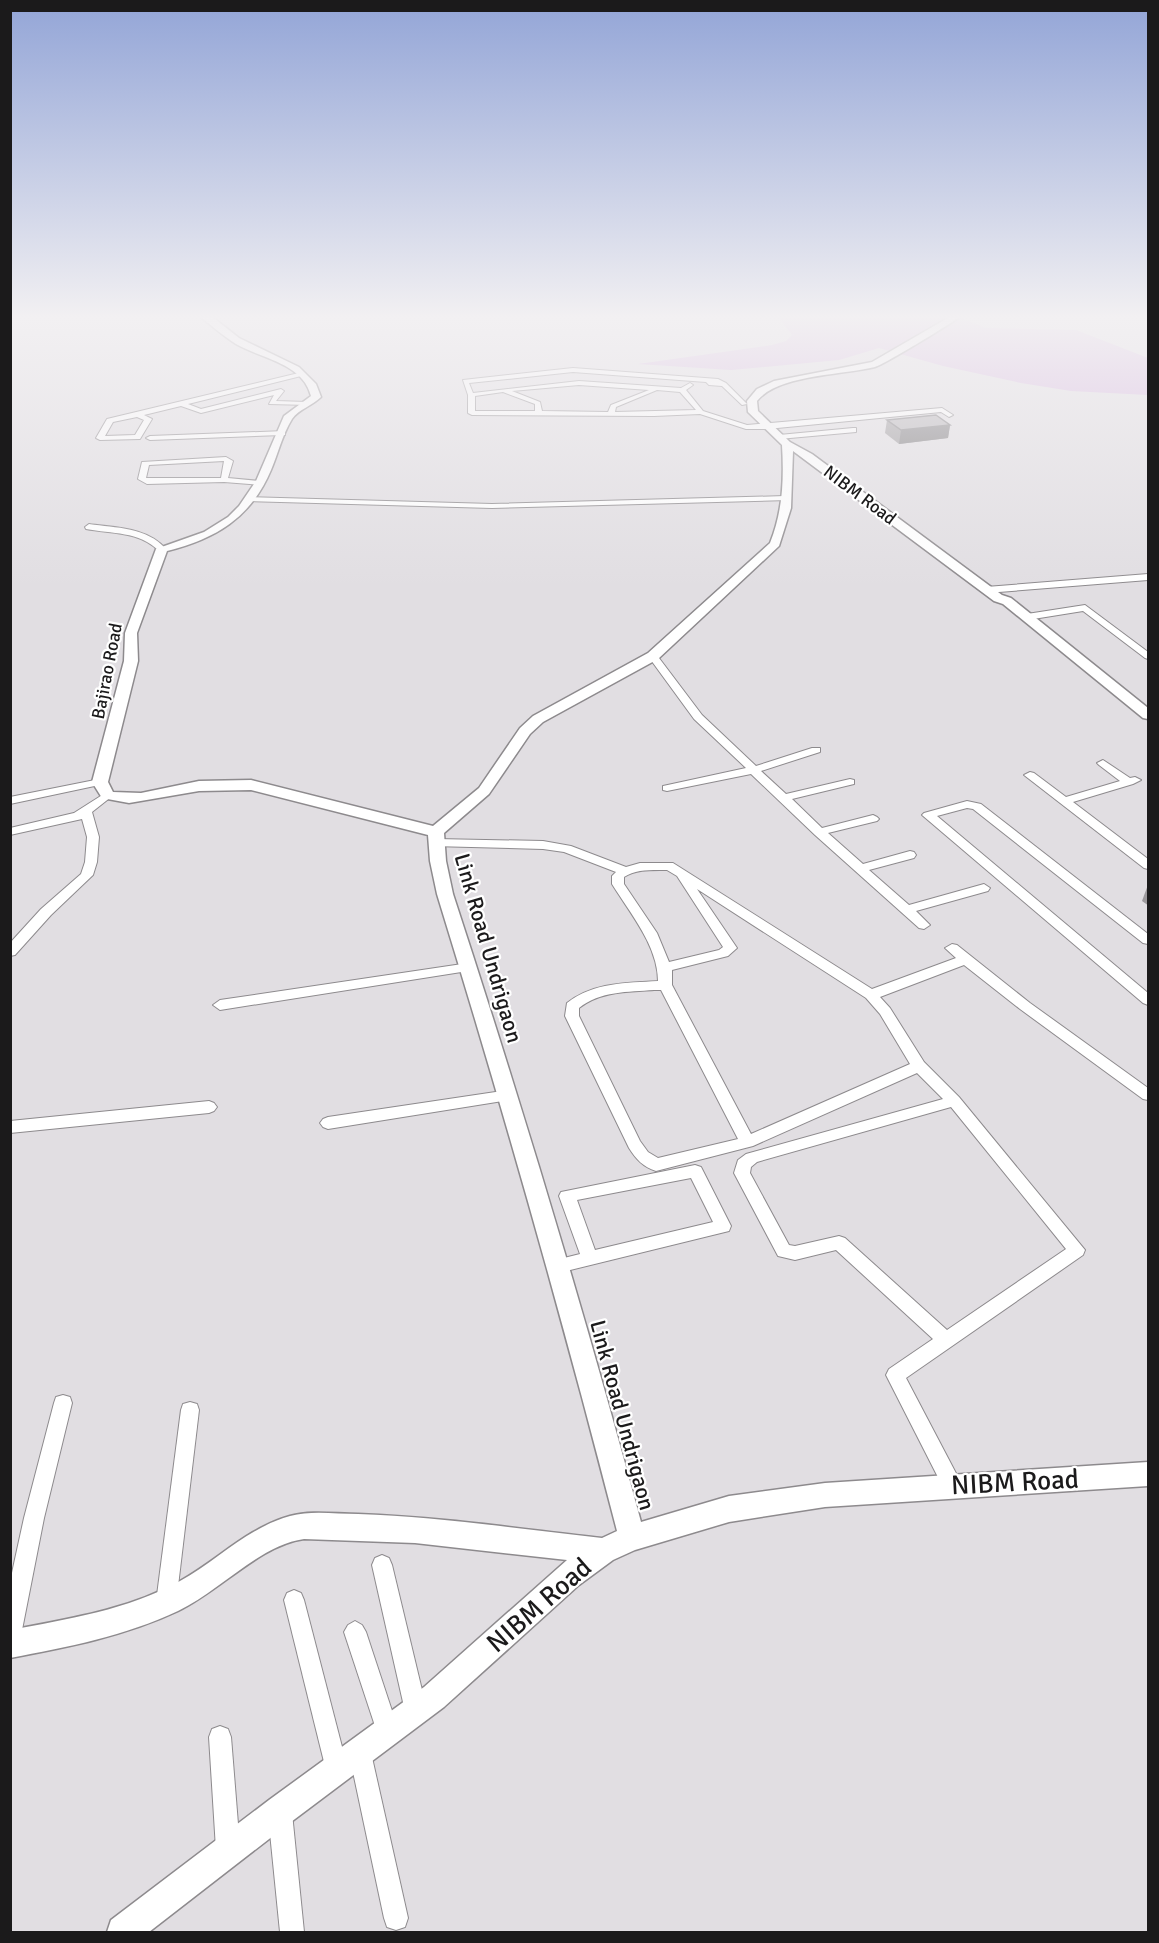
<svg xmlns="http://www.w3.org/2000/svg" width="1159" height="1943" font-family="Signika,sans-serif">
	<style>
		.green { fill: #d6b3df }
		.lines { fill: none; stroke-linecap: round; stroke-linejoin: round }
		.street-casing { stroke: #8d8a8d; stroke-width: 2 }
		.secondary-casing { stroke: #8d8a8d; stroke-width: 3 }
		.street { fill: #fff; fill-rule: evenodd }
		.secondary { fill: #fff; fill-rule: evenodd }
		.wall { fill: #9d9a9d }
		.shaded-wall { fill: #7f7d80 }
		.building { fill: #b6b3b7; stroke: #7f7d80; stroke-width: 1.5 }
		.labels { text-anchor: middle; stroke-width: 4.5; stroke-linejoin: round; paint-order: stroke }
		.far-street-label { font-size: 18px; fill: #1b1a1b; stroke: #fff }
		.street-label { font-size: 22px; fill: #1b1a1b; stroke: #fff }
		.near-street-label { font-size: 27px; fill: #1b1a1b; stroke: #fff }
	</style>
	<rect width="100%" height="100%" fill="#e1dee2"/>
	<polygon class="green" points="777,315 954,315 986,328 1076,330 1148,358 1148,395 1071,391 1021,383 943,366 879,348 839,360 731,370 638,364 772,345 786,341 792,335"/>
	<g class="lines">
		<g class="street-casing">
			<g id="street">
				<path d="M573,368l145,11 8,4 21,21 -5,1 -20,-19 -13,-1 -3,-3 -133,-10 -104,11 4,10 106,-12 102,7 9,-5 3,2 -7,5 17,21 44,14 195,-17 11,7 -4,2 -8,-5 -174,17h-21l-46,-15 -46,2 -182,-1 -4,-2v-18l-5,-15zM579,385l70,5 -38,15 -3,7 -66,-1 -2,-9 -28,-11zM657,390l23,2 16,18 -81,2 1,-5zM503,392l32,12v7h-60v-15z"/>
				<path d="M303,372l2,3 -117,29 13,5 80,-20 3,2 -8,10 31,1 2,3 -40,-1 5,-9 -73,18 -20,-7 -37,9 8,4 -12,20 -40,1 -4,-2 11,-19zM137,417l7,3 -9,15 -30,1 8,-14z"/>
				<polygon points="853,428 856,428 856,432 779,439 775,437 779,435"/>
				<polygon points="285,431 285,435 282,435 150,440 146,438 150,436"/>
				<path d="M226,457l7,4 -5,17 32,3 4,2 -1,2 -39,-3 -77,2 -9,-5 4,-17zM224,461l-3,17h-75l3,-13z"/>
				<polygon points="785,496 788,496 788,500 492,508 249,501 245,499 249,497 492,504"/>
				<path d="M89,524c27,4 58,3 77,25l-7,2c-20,-20 -47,-17 -73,-22l-1,-2z"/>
				<polygon points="1148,574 1148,580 986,593 981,590 986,587"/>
				<polygon points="1085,605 1148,652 1148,659 1145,658 1083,611 1027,620 1022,617 1027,614"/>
				<polygon points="653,653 656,654 702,715 756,766 812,748 820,748 820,752 761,771 786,794 850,779 854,780 854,784 792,799 822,828 873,815 877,817 879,819 877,821 828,833 863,864 910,851 914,852 916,855 914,858 869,870 909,905 984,884 990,888 988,891 916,911 930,925 924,929 919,928 815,835 751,774 667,791 663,790 663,786 746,768 694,719 648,656"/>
				<polygon points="1103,760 1130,778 1135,777 1141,780 1133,784 1073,802 1148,859 1148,869 1144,868 1024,775 1030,772 1034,773 1066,797 1120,781 1099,765 1097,763"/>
				<polygon points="100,779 106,782 104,784 10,804 10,797"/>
				<polygon points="107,792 113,795 111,797 92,812 99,837 97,862 93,875 51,915 15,955 10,956 10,943 41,909 81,874 85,862 87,837 82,819 10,835 10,828 74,813"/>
				<polygon points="967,801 981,804 1148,934 1148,944 1143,943 973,809 967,808 937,816 1148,993 1148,1005 1143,1003 922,815 924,813"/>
				<path d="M436,839l107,2 28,5 55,21 14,-4h33l199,126 84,-31 -11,-10 7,-4 5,1 73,58 118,85v12l-5,-1 -123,-90 -56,-44 -84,32 10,11 34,54 35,35 126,153 -2,5 -177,123 53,101 3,6 -3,6 -7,3 -7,-3 -59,-116 3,-6 44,-30 -97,-89 -41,10 -17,-4 -44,-83 4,-13 8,-6 197,-55 -26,-26 -164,73 -97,25c-13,-4 -20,-12 -27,-23l-64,-132 2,-13c27,-21 59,-20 91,-22 0,-35 -28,-68 -46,-97v-8l4,-4 -52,-20 -21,-3 -111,-3 -2,-3 2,-3zM667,870l10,6 46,71 -4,3 -50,12 -12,-29 -33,-49v-7c12,-8 28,-7 43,-7zM697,889l169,109 14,16 30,50 -159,70 -79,-149v-15l56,-14 9,-8zM654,990h7l77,149 -80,19 -10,-6 -8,-11 -61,-125v-8c21,-17 49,-16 75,-18zM951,1107l115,142 -119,81 -102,-92 -6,-2 -44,10 -6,-1 -39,-72 1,-6 6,-5z"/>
				<polygon points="469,963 476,967 474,970 220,1010 213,1005 220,1000"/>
				<polygon points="509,1090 514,1091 516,1095 514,1099 509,1100 328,1129 323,1127 320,1123 323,1119 328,1117"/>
				<polygon points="209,1101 214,1103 217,1107 214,1111 209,1113 10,1133 10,1121"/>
				<path d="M695,1165l6,2 30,59 -2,5 -171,42 -6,-2 -2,-5 2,-5 28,-7 -21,-58 2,-4zM691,1178l22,44 -118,28 -18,-50z"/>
				<polygon points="63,1395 70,1397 72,1403 44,1518 21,1635 17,1642 10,1645 10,1582 24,1518 54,1403 56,1397"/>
				<polygon points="190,1402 197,1404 199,1410 176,1603 173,1610 166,1613 159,1610 156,1603 181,1410 183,1404"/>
				<polygon points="382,1555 389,1558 392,1565 427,1711 424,1719 416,1722 408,1719 405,1711 372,1565 375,1558"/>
				<polygon points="294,1590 301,1593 304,1600 348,1770 345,1778 337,1781 329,1778 326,1770 284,1600 287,1593"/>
				<polygon points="355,1621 362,1625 366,1632 399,1732 396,1740 388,1743 380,1740 377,1732 344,1632 348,1625"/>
				<polygon points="220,1726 228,1729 231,1737 240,1849 236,1857 228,1861 220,1857 216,1849 209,1737 212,1729"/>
				<polygon points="360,1742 368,1745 371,1753 408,1918 405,1927 396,1930 387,1927 384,1918 349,1753 352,1745"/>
				<polygon points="280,1801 288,1805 292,1813 304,1932 280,1932 268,1813 272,1805"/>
			</g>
		</g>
		<g class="secondary-casing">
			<path id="secondary" d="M198,315h12l29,23 60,29 17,17 5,13c-9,9 -22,12 -29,22 -10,16 -14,35 -21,51 -20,48 -56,69 -104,81l-30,82 1,28 -30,121 5,10 28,1 58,-12 52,-1 182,46 46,-38 41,-60 13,-12 115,-63 122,-110c13,-32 14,-65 12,-98l-34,-33 -1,-11 10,-12 17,-8 98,-19 81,-47h9c-8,7 -77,49 -87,52 -33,8 -98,8 -118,34l1,10 32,31 22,12 190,141 9,3 137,110v11l-5,-1 -140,-114 -9,-3 -201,-150 -2,57 -12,38 -121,113 -115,63 -13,12 -41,60 -45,39 2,28 7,33c68,208 131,417 188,628l88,-26 96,-13 323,-21v24l-323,21 -96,15 -94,28 -22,10 -34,25 -135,122 -153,115 -142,110h-42l4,-12 158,-120 155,-113 143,-127 -152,-17 -111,-4c-44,6 -84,52 -126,72 -53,25 -110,36 -168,47v-28c58,-11 118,-20 170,-49 38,-21 67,-53 110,-65 22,-6 45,-2 68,-2 82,3 163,15 244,24l15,-7c-55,-214 -115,-426 -180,-637l-7,-33 -2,-26 -177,-45 -52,1 -70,12 -27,-5 -10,-16 32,-121 1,-28 31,-84 48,-17 24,-15 11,-11 17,-25 28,-65 27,-20c-8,-33 -49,-37 -75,-52 -13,-8 -26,-20 -38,-29z"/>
		</g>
		<use href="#street" class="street"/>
		<use href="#secondary" class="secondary"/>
	</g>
	<g class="wall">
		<polygon points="887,420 950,425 948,438 899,444 885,433"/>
		<polygon points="1149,882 1149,906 1142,901"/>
	</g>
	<polygon class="shaded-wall" points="950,425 948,438 899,444 901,430"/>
	<polygon class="building" points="936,415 950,425 901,430 887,420"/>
	<linearGradient id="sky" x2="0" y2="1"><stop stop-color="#93a5d7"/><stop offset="0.54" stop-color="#f2f0f2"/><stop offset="1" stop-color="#f2f0f2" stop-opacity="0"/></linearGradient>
	<rect width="1159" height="587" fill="url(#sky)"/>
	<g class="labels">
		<g class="far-street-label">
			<text transform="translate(860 495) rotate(37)" y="6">NIBM Road</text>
			<text transform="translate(107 671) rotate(-79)" y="6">Bajirao Road</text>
		</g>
		<g class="street-label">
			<text transform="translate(489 948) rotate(74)" y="8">Link Road Undrigaon</text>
			<text transform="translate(623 1415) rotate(75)" y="8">Link Road Undrigaon</text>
		</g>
		<g class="near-street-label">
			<text transform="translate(1015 1482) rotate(-3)" y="9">NIBM Road</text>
			<text transform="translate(539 1605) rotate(-41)" y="9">NIBM Road</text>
		</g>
	</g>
	<rect width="1159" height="1943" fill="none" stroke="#1b1a1b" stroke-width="24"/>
</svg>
